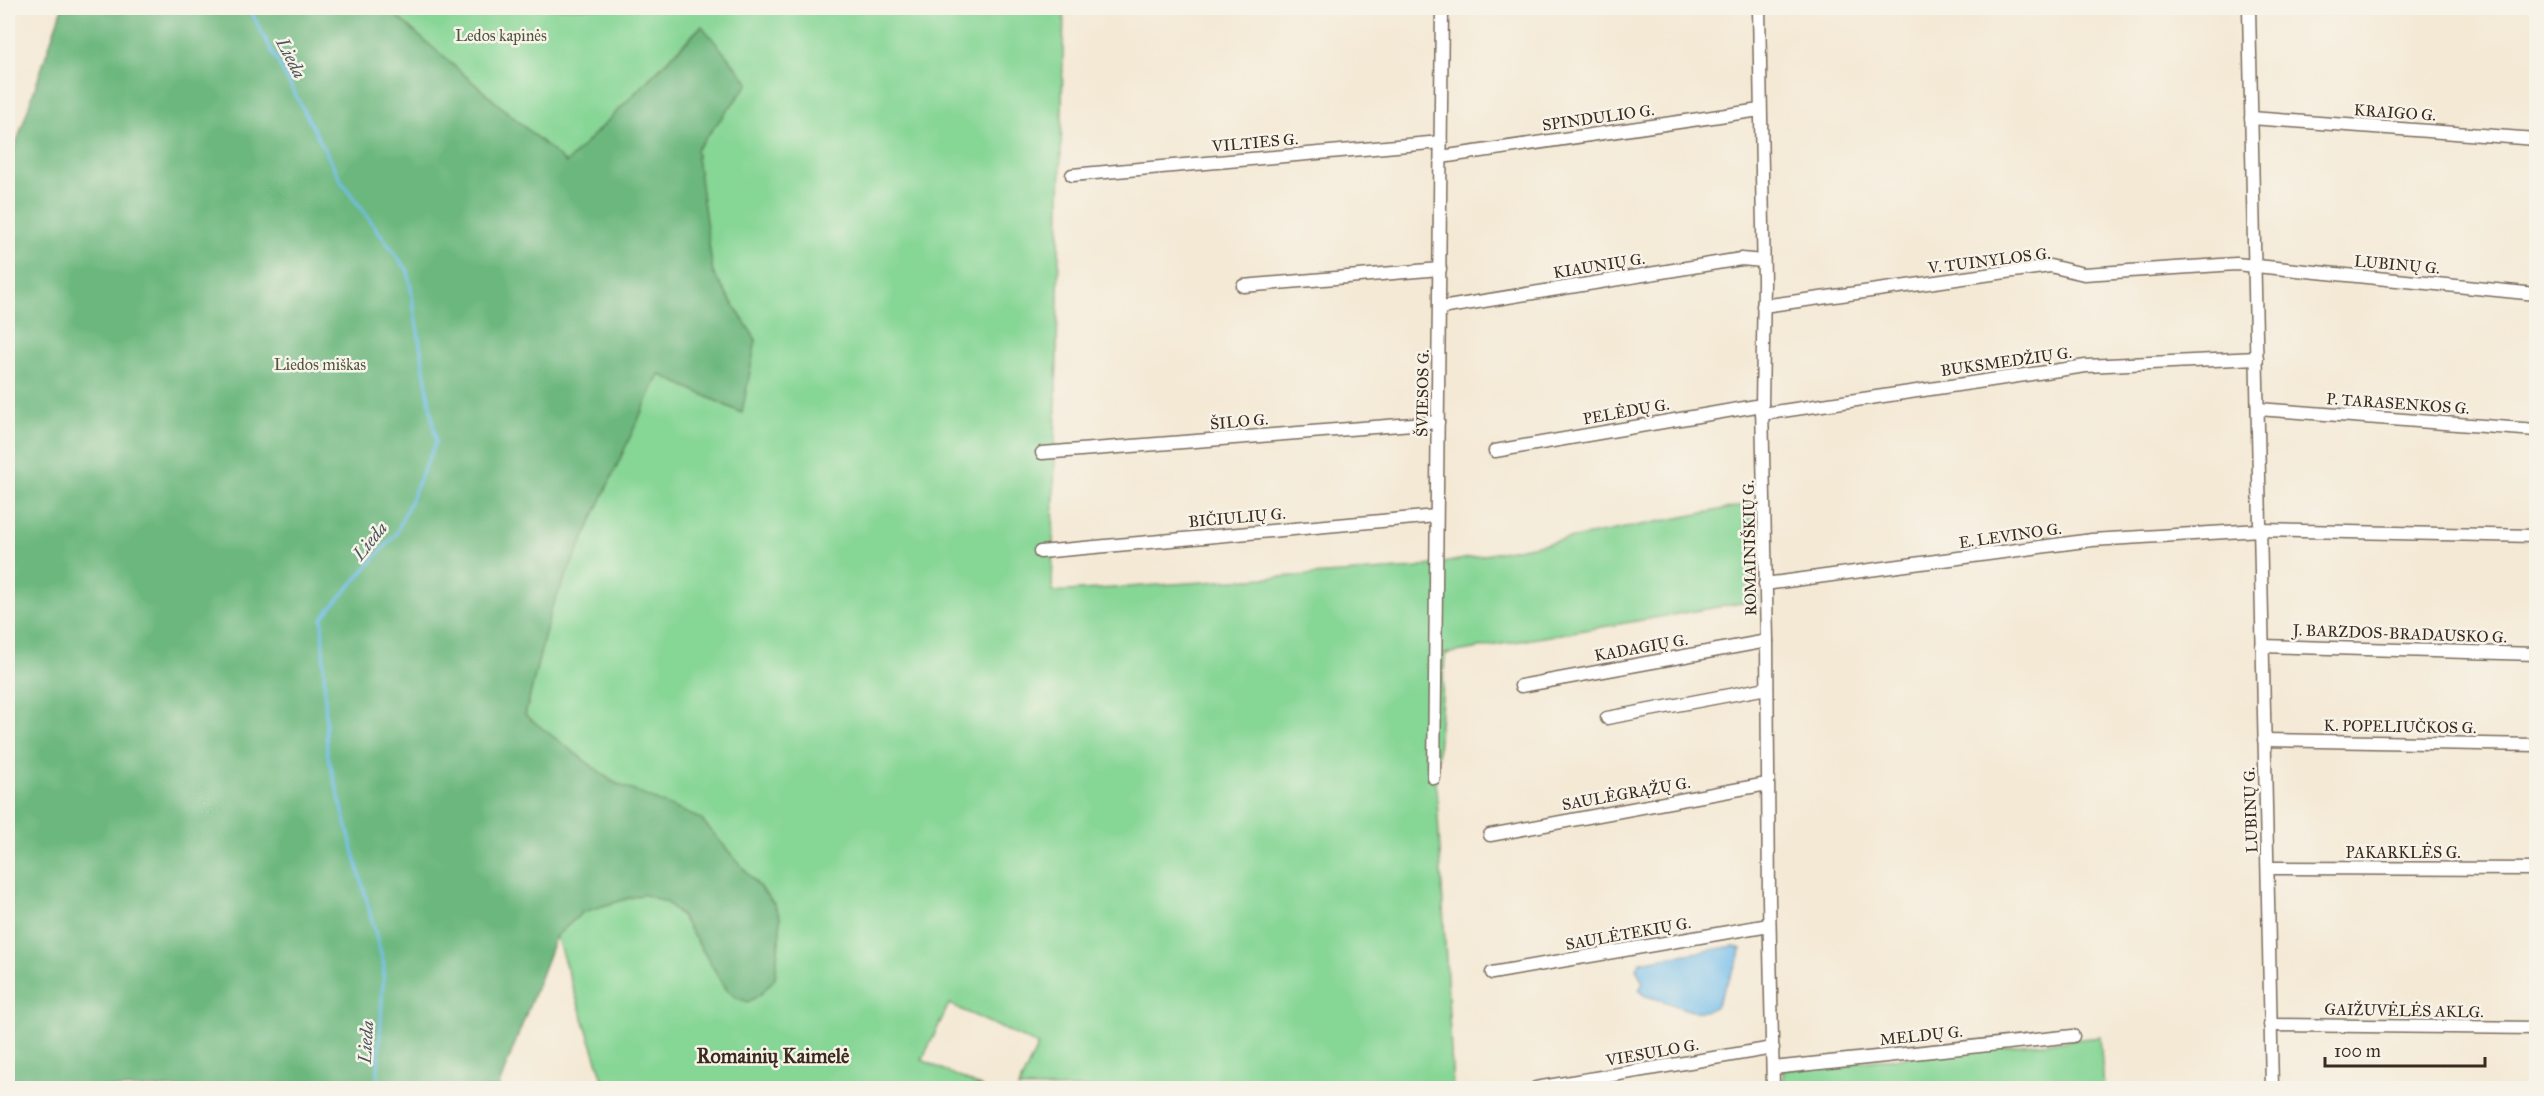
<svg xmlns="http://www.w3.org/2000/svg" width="2544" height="1096" font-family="'IM FELL Great Primer',serif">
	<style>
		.green { fill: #86d695; stroke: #60805a; stroke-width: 1.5 }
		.forest { fill: #6cb77e; stroke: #54704e; stroke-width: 1.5 }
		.water { fill: #72beec; stroke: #567485; stroke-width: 1.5 }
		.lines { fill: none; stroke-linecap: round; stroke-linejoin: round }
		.stream { stroke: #72beec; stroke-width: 3 }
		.street-casing { stroke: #7c6d5e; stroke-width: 15 }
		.street { stroke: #fff; stroke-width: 12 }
		.labels { text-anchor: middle; stroke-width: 5; stroke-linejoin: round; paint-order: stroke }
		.park-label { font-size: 16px; fill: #4e553c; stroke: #f7f3e8 }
		.street-label { font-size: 16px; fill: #3b2a1e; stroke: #f7f3e8 }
		.water-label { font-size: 18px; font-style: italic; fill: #4c565c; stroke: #f7f3e8 }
		.quarter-label { font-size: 20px; font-weight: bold; fill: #3b2a1e; stroke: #f7f3e8 }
	</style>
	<rect width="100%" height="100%" fill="#f7f3e8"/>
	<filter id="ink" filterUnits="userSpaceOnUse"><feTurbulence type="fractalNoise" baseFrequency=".0167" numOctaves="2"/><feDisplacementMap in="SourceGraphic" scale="12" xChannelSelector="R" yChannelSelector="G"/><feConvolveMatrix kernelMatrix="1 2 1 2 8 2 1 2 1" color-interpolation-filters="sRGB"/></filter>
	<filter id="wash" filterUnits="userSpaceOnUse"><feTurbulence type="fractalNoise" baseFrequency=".008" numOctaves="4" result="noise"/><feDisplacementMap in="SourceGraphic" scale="24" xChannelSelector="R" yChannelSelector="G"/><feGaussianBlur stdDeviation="1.35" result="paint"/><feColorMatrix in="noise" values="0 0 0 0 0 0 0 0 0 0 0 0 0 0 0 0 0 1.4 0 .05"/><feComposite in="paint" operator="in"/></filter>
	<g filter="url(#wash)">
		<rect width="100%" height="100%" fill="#f4e9d5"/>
		<g class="green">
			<polygon points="387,8 1064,8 1052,592 1417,568 1756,503 1758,600 1445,654 1436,780 1453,1088 1018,1088 1038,1045 949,1004 922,1060 983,1088 606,1088 556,936 583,912 643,894 666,902 682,917 727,990 737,998 760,995 775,978 780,931 780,917 774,904 701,819 613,782 525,716 551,609 659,374 741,413 756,340 713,273 696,150 749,83 701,26 566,163"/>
			<polygon points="2100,1037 2104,1088 1783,1088 1783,1070"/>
		</g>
		<polygon class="forest" points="62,8 387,8 566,163 702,26 749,83 696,150 713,273 756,340 742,413 659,374 551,609 525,715 613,782 701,819 774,904 780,917 780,931 775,978 760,995 748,1002 737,998 727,990 682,917 666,902 643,894 583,912 556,936 498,1088 8,1088 8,168"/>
		<path class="water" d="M1734,946l7,3 -1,7 -24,50c-19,13 -37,-1 -56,-6 -8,-3 -16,-2 -21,-10l4,-7 -7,-15 4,-6z"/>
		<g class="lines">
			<polyline class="stream" points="249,8 343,184 408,271 436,442 396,534 322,618 327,752 384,965 377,1088"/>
		</g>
	</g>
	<g filter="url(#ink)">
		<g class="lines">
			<g class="street-casing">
				<g id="street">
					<polyline points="1759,8 1764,282 1762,405 1767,641 1769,899 1773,1088"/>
					<polyline points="2249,8 2272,1088"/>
					<polyline points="2251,118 2536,139"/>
					<polyline points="1441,157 1760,110"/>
					<polyline points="1072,175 1441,142"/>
					<polyline points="1243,286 1440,269"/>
					<polyline points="1763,306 2050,266 2084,274 2236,264 2536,294"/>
					<polyline points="1441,308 1741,259 1763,261"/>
					<polyline points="2258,409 2536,430"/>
					<polyline points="1762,414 2086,366 2257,358"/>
					<polyline points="1495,451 1762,405"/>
					<polyline points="1042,453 1438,422"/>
					<polyline points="1040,552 1436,516"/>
					<polyline points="1765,584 2092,540 2260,530 2534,536"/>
					<polyline points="2262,646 2536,654"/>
					<polyline points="1521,686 1767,641"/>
					<polyline points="1607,718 1767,688"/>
					<polyline points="2264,740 2536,745"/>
					<polyline points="1434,778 1442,8"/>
					<polyline points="1490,835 1767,784"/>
					<polyline points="2269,868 2536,869"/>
					<polyline points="1492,973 1769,925"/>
					<polyline points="2270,1025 2536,1028"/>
					<polyline points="1773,1068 2073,1036"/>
					<polyline points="1536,1088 1773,1048"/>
				</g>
			</g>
			<use href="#street" class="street"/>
		</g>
	</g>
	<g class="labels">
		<g class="park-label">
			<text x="501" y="41">Ledos kapinės</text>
			<text x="320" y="370">Liedos miškas</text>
		</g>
		<g class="street-label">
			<text transform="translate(2395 112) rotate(4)" y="6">KRAIGO G.</text>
			<text transform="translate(1598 117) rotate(-8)" y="6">SPINDULIO G.</text>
			<text transform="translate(1255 142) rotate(-5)" y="6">VILTIES G.</text>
			<text transform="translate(1989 260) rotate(-7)" y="6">V. TUINYLOS G.</text>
			<text transform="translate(2397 264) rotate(5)" y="6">LUBINŲ G.</text>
			<text transform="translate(1599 265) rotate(-9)" y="6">KIAUNIŲ G.</text>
			<text transform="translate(2006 361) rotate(-8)" y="6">BUKSMEDŽIŲ G.</text>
			<text transform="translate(1422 393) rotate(-89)" y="6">ŠVIESOS G.</text>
			<text transform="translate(2398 403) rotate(4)" y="6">P. TARASENKOS G.</text>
			<text transform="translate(1626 411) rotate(-10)" y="6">PELĖDŲ G.</text>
			<text transform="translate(1239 421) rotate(-5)" y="6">ŠILO G.</text>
			<text transform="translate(1237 517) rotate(-5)" y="6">BIČIULIŲ G.</text>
			<text transform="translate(2010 535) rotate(-8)" y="6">E. LEVINO G.</text>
			<text transform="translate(1749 548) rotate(-91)" y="6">ROMAINIŠKIŲ G.</text>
			<text transform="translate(2400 633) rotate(2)" y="6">J. BARZDOS-BRADAUSKO G.</text>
			<text transform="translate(1641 647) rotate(-10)" y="6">KADAGIŲ G.</text>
			<text transform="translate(2400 726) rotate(1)" y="6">K. POPELIUČKOS G.</text>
			<text transform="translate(1626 793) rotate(-10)" y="6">SAULĖGRĄŽŲ G.</text>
			<text transform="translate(2250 810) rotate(-92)" y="6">LUBINŲ G.</text>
			<text x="2403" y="858">PAKARKLĖS G.</text>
			<text transform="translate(1628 933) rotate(-10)" y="6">SAULĖTEKIŲ G.</text>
			<text transform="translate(2404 1010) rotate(1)" y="6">GAIŽUVĖLĖS AKLG.</text>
			<text transform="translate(1921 1035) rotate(-6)" y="6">MELDŲ G.</text>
			<text transform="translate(1652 1052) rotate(-10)" y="6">VIESULO G.</text>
		</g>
		<g class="water-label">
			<text transform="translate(291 58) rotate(62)" y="6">Lieda</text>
			<text transform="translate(370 541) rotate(-51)" y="6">Lieda</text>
			<text transform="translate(366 1042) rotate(-87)" y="6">Lieda</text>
		</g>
		<g class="quarter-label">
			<text x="773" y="1063">Romainių Kaimelė</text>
		</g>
	</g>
	<rect width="2544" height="1096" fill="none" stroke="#f7f3e8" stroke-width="30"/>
	<path d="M2325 1057v9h160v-9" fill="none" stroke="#3b2a1e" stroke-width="3"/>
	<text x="2334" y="1057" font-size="18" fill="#3b2a1e" stroke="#f7f3e8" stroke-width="4.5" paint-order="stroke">100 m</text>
</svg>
